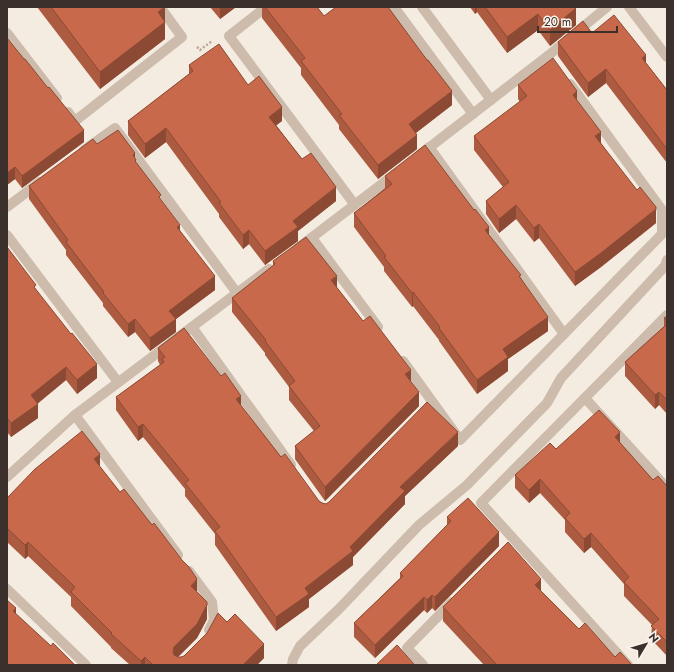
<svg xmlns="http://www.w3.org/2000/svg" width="674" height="672" font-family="Jost,sans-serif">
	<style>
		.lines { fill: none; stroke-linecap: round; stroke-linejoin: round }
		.path { stroke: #b9a596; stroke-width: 2.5; stroke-dasharray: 2 2; stroke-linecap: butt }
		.pedestrian { stroke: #cdbbac; stroke-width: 10 }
		.minor { stroke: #cdbbac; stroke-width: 10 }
		.tertiary { stroke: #cdbbac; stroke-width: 10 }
		.wall { fill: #ac5a40 }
		.shaded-wall { fill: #8c4a34 }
		.building { fill: #c8694b; stroke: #8c4a34 }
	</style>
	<rect width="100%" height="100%" fill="#f4ebe1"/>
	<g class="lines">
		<polyline class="path" points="197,47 200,50 212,41"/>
		<polyline class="pedestrian" points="292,665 293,659 300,646 339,609 419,525 467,485 547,403 561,378 665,266 667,260"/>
		<g class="minor">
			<polyline points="266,7 229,36 355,205"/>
			<polyline points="394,7 473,114"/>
			<polyline points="422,7 491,100"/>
			<polyline points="7,33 57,98"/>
			<polyline points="68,112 75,121 182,37 160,7"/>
			<polyline points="429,147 564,334"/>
			<polyline points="84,150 115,128 237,293"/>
			<polyline points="417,157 549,55 607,7"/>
			<polyline points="7,207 40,182"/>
			<polyline points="7,235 118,382"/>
			<polyline points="312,238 378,327"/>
			<polyline points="298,248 395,174"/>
			<polyline points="192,327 291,465"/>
			<polyline points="403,361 460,440 662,234 662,210 570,84"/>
			<polyline points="585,398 667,488"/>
			<polyline points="75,415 178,555"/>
			<polyline points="7,477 75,415 269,269"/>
			<polyline points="189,571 212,602 214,620 209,630"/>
			<polyline points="7,589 86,665"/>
			<polyline points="423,665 407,648 452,602"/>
			<polyline points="628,665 481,503 667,315"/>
		</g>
		<polyline class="tertiary" points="629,7 667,57"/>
	</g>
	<g class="wall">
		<polygon points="37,7 165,7 165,39 100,89"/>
		<polygon points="210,7 236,7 220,19"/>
		<polygon points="262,7 317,7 324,16 452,105 416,133 417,149 378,179 339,129 339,125 301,75 301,68 262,18"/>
		<polygon points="470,7 575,7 576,25 550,46 538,30 507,53 477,12 475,14"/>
		<polygon points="592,33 646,63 667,90 667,163 606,83 588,97 558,56 558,42"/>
		<polygon points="7,38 84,142 22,188 15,179 7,185"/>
		<polygon points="189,65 248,85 282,121 276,125 302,159 336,201 298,231 298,241 265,265 249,244 243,249 219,217 219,214 166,142 145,158 128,135 128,121 189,74"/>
		<polygon points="518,85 577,101 601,143 656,223 601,267 575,286 539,238 534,242 516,219 499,233 486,214 486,201 503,187 474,150 474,136 520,102 518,99"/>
		<polygon points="135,158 136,163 161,200 215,290 176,319 176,332 150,351 135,332 128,337 103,306 103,303 66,255 66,250 29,199 29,186"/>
		<polygon points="385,176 489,235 521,278 548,331 508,359 508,371 477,394 439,341 439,340 413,306 412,307 384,271 384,267 354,227 354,213 385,188"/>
		<polygon points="7,247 97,378 77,394 66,380 37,404 38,418 11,437 7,432"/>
		<polygon points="273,261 337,288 411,382 419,406 325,501 295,459 295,446 314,431 289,400 289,387 265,355 265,353 232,312 232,298 273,266"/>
		<polygon points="667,316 667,414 659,405 655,409 625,376 625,362 664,326 664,318"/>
		<polygon points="158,348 241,406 281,457 319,501 322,503 326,504 458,446 405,496 405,504 353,557 353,565 309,599 309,607 276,631 215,545 215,534 185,496 185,489 143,437 138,441 116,410 116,397 160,365 158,361"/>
		<polygon points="620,443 653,480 667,486 667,656 651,639 652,625 624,596 624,584 591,547 584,553 565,532 565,520 540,493 529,503 515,488 515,475 556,449"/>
		<polygon points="100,467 197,592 207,619 197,638 178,657 264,658 257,665 130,665 111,648 111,647 71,606 71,597 28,556 25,559 7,542 7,498"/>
		<polygon points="447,517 499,546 435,611 432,608 427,613 424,610 375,658 354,637 354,623 400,578 400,573 447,525"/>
		<polygon points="541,591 579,629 615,657 632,665 484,665 443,621 443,607"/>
	</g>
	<g class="shaded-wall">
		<polygon points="165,7 165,39 100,89 100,72 158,12"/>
		<polygon points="220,7 236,7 220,19"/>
		<polygon points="475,7 477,7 477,12 475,14"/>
		<polygon points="576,8 576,25 550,46 550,30"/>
		<polygon points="538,14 538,30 507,53 507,37"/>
		<polygon points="646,55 646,69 642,58"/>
		<polygon points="606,69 606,83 588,97 588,83"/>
		<polygon points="452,91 452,105 409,138 409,124"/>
		<polygon points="577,91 577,105 573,95"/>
		<polygon points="282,107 282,121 269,131 269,117"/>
		<polygon points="166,128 166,142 145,158 145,144"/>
		<polygon points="84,130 84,142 22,188 22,176"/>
		<polygon points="601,132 601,146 595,136"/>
		<polygon points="417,135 417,149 378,179 378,165"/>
		<polygon points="135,153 135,160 136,160 136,173 133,155"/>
		<polygon points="15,167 15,179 7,185 7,173"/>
		<polygon points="336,187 336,201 298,231 298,241 265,265 265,251 293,221"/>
		<polygon points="516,205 516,219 499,233 499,219"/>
		<polygon points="656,209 656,223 601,267 575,286 575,272"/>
		<polygon points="539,224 539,238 534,242 534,228"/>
		<polygon points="180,225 180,238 177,227"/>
		<polygon points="489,227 489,241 485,230"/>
		<polygon points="249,230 249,244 243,249 243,235"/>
		<polygon points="215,276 215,290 176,319 176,332 150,351 150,338 169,311"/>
		<polygon points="337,276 337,289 331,280"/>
		<polygon points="413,292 413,306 412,307 412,293"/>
		<polygon points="548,317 548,331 508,359 508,371 477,394 477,380 503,349"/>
		<polygon points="135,319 135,332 128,337 128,324"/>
		<polygon points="97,364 97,378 77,394 77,380"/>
		<polygon points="66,367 66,380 31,409 31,395"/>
		<polygon points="411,370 411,384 405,374"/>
		<polygon points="419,392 419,406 325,501 325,487"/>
		<polygon points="659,392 659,405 655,409 655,395"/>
		<polygon points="241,396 241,409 236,399"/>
		<polygon points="38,404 38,418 11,437 11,423"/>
		<polygon points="143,424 143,437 138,441 138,427"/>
		<polygon points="458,432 458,446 405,496 405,504 353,557 353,565 309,599 309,607 276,631 276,617 305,588 350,547 400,487"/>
		<polygon points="620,432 620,446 615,437"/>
		<polygon points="100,454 100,467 94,459"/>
		<polygon points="540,479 540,493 529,503 529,490"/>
		<polygon points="499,532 499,546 435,611 435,597"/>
		<polygon points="591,533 591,547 584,553 584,539"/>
		<polygon points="28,542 28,556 25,559 25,545"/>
		<polygon points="197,579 197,593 191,586"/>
		<polygon points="541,579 541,593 535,585"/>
		<polygon points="432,595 432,608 427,613 427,600"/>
		<polygon points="424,597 424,610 375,658 375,645"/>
		<polygon points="207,605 207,619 197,638 174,661 173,652 174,647"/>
		<polygon points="16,608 16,622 13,611"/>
		<polygon points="264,644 264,658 257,665 243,665"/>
		<polygon points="145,657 145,665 141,665 141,661"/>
	</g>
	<g class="building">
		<polygon points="51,7 165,7 158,12 165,22 100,72"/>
		<polygon points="265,7 317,7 324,16 336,7 388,7 427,60 428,60 452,91 409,124 417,135 378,165 339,115 342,114 301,61 305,58"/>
		<polygon points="485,7 575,7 576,8 550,30 538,14 507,37"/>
		<polygon points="614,15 646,55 642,58 667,90 667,149 606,69 588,83 558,42 583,21 592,33"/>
		<polygon points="7,38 24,59 25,59 48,88 49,87 84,130 22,176 15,167 7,173"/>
		<polygon points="219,44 248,85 259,76 282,107 269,117 302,159 311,153 336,187 293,221 298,227 265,251 249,230 243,235 219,203 221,202 166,128 145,144 128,121 193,71 189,65"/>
		<polygon points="553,58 577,91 573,95 601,132 595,136 637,190 640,187 656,207 656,209 601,253 575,272 539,224 534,228 516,205 499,219 486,201 509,182 474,136 527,96 518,85"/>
		<polygon points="118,130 135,153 133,155 136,160 135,161 161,195 159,197 180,225 177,227 215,276 169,311 176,319 150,338 135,319 128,324 103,293 104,292 66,242 68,240 29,186 93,139 97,144"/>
		<polygon points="425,145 474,210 475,209 489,227 485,230 521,275 519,276 548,317 503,349 508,357 477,380 439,328 440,327 413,292 412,293 384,257 386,256 354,213 392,184 385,176"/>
		<polygon points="306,237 337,276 331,280 363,321 370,316 411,370 405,374 419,392 325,487 295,446 320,426 289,386 295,381 265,341 266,340 232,298 275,264 273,261"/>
		<polygon points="7,247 36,285 34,287 71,334 72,333 97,364 77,380 66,367 31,395 38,404 11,423 7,418"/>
		<polygon points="667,316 667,321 664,318"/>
		<polygon points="667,324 667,400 659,392 655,395 625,362"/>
		<polygon points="184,328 221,376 225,373 241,396 236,399 281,457 285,454 319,501 322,503 326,504 329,502 427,402 458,432 400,487 405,491 350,547 353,551 305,588 309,594 276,617 215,531 220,527 185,483 189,480 143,424 138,427 116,397 164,362 162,359 165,357 158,348"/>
		<polygon points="599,410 620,432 615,437 653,480 658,476 667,486 667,642 651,626 659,619 624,582 629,577 591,533 584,539 565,518 570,513 540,479 529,490 515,475 550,443 556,449"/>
		<polygon points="82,431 100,454 94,459 120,492 124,489 152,525 154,523 182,560 189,567 197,579 191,586 207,602 207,605 197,624 174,647 173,652 174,655 178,657 181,657 184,656 207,633 218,613 227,622 235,614 264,644 243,665 153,665 145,657 141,661 111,634 112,633 71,592 75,587 28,542 25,545 7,528 7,498 35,469"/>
		<polygon points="468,498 499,532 435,597 432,595 427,600 424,597 375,645 354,623 403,576 400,573 451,521 447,517"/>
		<polygon points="508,542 541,579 535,585 579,629 585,623 615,657 620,652 632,665 497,665 443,607"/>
		<polygon points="7,600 16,608 13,611 51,646 53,643 75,665 7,665"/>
		<polygon points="397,645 415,665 376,665"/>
	</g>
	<rect width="674" height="672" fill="none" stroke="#3b302b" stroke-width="16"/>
	<g transform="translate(646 644) rotate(52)" stroke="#fbf5ee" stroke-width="3" paint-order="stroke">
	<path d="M0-3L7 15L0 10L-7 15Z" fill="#3b302b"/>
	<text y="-6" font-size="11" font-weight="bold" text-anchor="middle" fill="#3b302b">N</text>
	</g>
	<path d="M538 26v6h79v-6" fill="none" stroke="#3b302b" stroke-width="2"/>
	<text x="544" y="26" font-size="12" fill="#3b302b" stroke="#fbf5ee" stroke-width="3" paint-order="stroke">20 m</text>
</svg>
